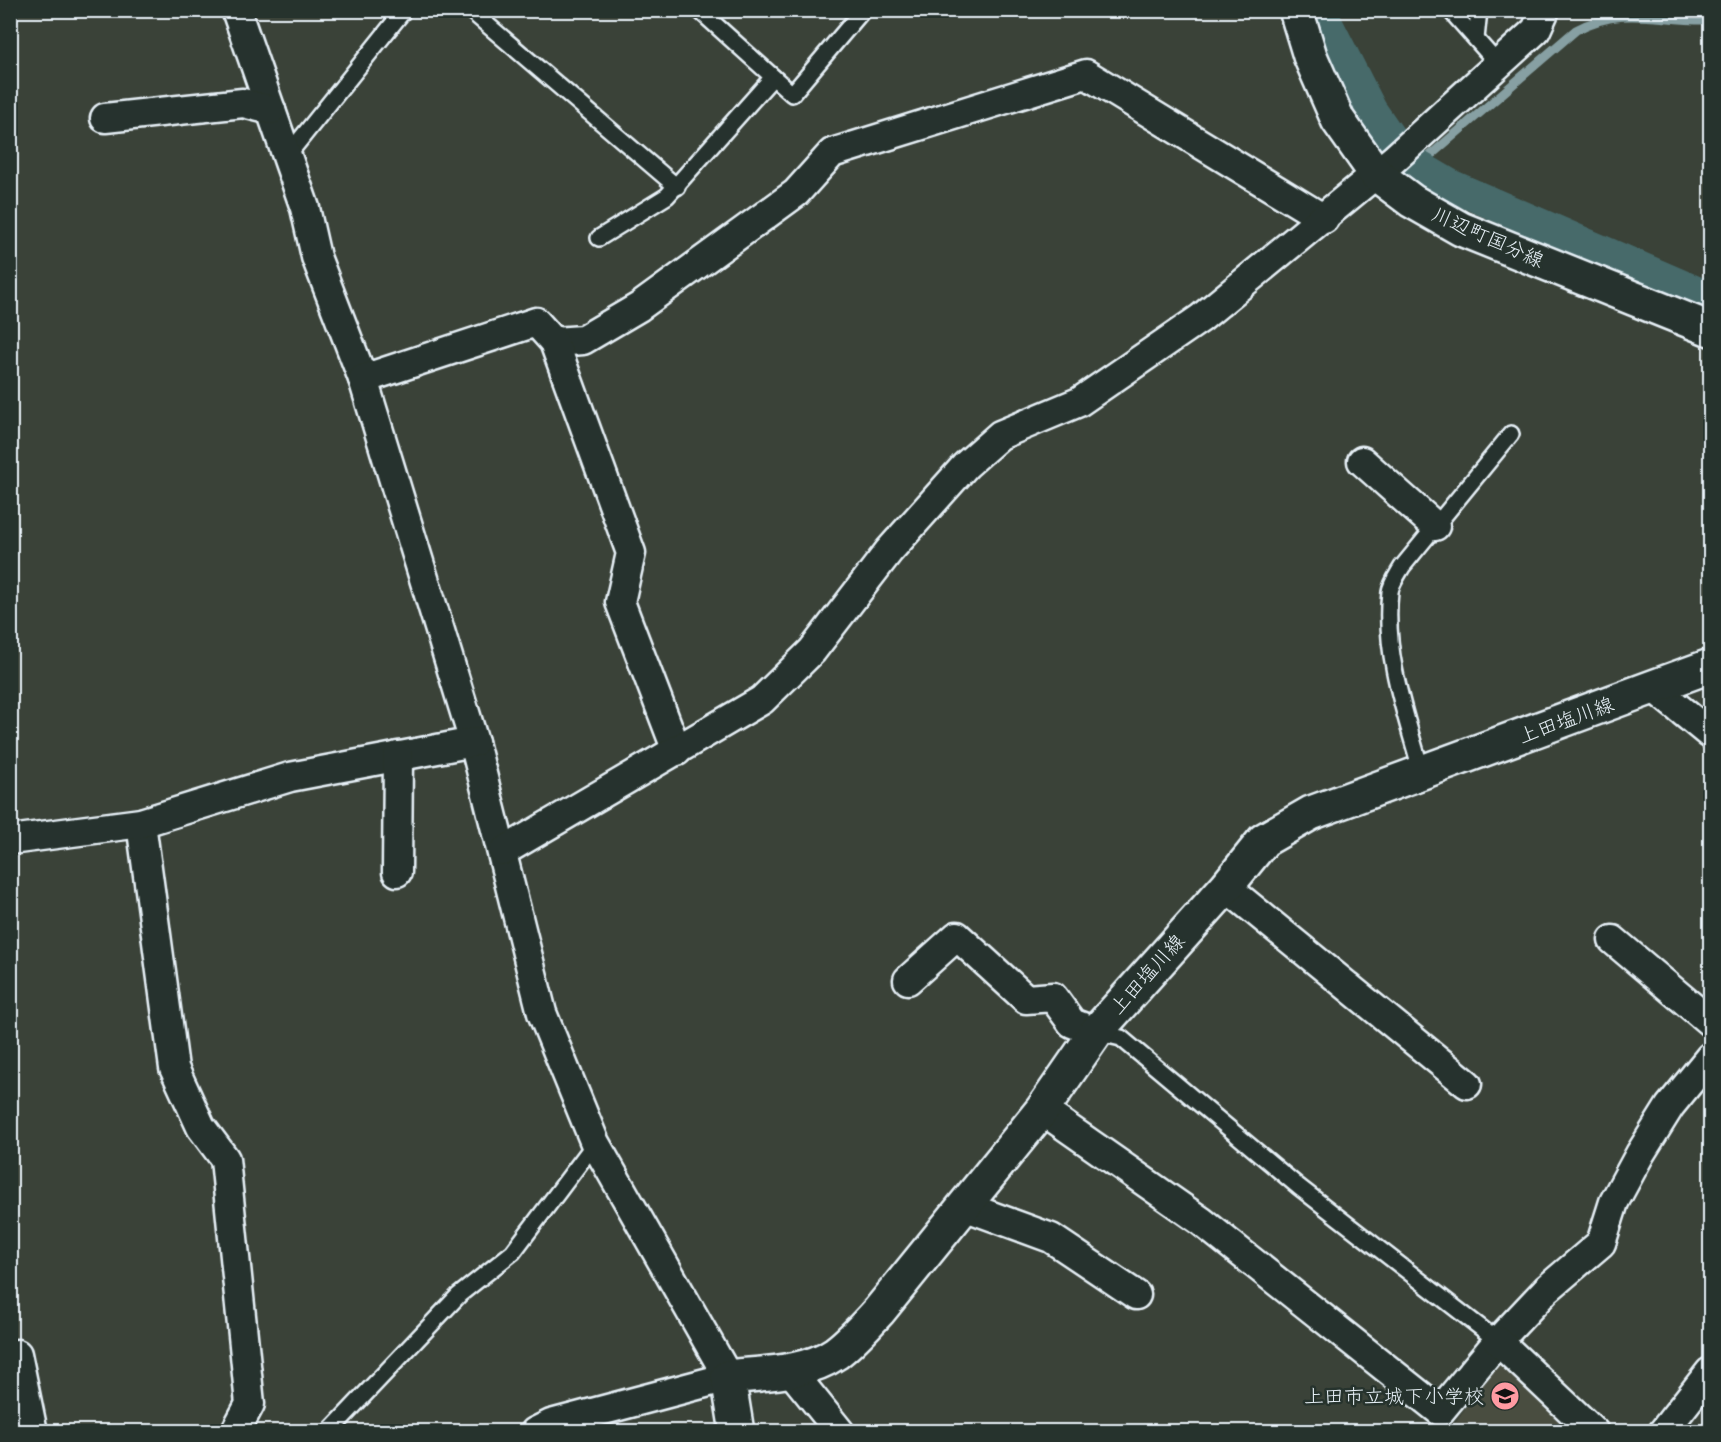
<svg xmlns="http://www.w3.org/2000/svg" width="1721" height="1442" font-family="Sriracha,'Klee One',sans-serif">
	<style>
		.built { fill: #484d40 }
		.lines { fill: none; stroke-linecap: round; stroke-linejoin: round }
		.stream { stroke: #87a0a3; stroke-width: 9 }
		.canal { stroke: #466a6b; stroke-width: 32 }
		.lane-casing { stroke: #e8f1f8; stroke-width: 20 }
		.street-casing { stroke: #e8f1f8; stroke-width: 33 }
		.secondary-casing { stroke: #e8f1f8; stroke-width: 38 }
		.lane { stroke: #26332d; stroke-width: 15 }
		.street { stroke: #26332d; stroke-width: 28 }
		.secondary { stroke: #26332d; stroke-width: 33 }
		.labels { text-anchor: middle; stroke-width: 5; stroke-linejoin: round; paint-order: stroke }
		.street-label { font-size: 20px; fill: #e8f1f8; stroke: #26332d }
		.poi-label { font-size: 20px; fill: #e8f1f8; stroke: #26332d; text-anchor: end }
	</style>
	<rect width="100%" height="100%" fill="#3a4238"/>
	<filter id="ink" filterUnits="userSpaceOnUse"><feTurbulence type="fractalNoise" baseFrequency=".0167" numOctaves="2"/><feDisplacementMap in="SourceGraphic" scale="12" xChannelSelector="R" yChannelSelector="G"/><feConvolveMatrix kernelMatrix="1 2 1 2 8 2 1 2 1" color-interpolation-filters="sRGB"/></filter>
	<g filter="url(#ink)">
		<polygon class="built" points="1498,1360 1575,1432 1449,1432"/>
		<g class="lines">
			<path class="stream" d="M1418,166l158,-136c49,-26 84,-8 134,-10"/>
			<polyline class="canal" points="1320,10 1371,110 1391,139 1418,166 1452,186 1710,298"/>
			<g class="lane-casing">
				<g id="lane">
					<polyline points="470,10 677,187"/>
					<polyline points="699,10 792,94 863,10"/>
					<polyline points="1450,10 1497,63"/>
					<polyline points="1476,39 1479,10"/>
					<polyline points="287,156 404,10"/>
					<polyline points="599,238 667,196 773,77"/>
					<path d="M1422,773c-16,-57 -39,-120 -32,-181 1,-8 8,-18 12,-25l109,-133"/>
					<polyline points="1096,1032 1121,1038 1299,1187 1498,1341"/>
					<polyline points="329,1432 459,1295 513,1252 595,1143"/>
				</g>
			</g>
			<g class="street-casing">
				<g id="street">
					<polyline points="236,10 305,208 316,257 363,379 474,742 542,1013 595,1143 728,1377 551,1424 535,1432"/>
					<polyline points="105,118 243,103 271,110"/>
					<polyline points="554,342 583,340 639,307 796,193 832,153 1086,74 1324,219"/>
					<polyline points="363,379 536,322 554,342 631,553 620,602 677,751"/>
					<polyline points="1362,461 1435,526"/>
					<polyline points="1654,688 1710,734"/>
					<polyline points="141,823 174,1068 201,1127 225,1159 250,1404 235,1432"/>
					<polyline points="10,840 141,823 290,777 474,742"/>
					<polyline points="504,851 762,700 812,651 889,551 966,465 1000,435 1079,402 1201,318 1394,159 1536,30 1545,10"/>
					<polyline points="397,872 398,756"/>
					<polyline points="1226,887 1467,1084"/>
					<polyline points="1613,940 1710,1022"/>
					<polyline points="908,980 957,936 1026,999 1053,997 1072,1023 1096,1032"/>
					<polyline points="1042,1110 1201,1221 1440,1411 1498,1341 1547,1289 1601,1243 1614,1202 1640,1154 1670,1106 1710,1057"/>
					<polyline points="964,1206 1051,1238 1136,1295"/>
					<polyline points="1498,1341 1594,1432"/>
					<polyline points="17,1354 33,1432"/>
					<polyline points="790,1370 840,1432"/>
					<polyline points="1663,1432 1710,1372"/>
				</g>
			</g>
			<g class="secondary-casing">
				<g id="secondary">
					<polyline points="1296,10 1310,56 1338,120 1376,174 1412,201 1461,229 1710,329"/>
					<path d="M737,1432l-9,-55c35,-4 78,-3 108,-24 16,-12 29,-27 43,-42l163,-201 54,-78 130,-145 38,-47 47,-27 399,-147"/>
				</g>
			</g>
			<use href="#lane" class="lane"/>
			<use href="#street" class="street"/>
			<use href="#secondary" class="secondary"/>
		</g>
	</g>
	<defs>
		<g id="school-disc" transform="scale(1.5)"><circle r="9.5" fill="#ff9aa2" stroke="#26332d"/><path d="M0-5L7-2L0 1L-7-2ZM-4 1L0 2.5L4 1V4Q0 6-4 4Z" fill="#111"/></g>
	</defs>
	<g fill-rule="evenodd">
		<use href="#school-disc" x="1505" y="1396"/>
	</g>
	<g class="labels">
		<g class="street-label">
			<text transform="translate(1488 237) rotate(24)" y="7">川辺町国分線</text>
			<text transform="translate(1566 720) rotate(-20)" y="7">上田塩川線</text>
			<text transform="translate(1147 974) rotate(-48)" y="7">上田塩川線</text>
		</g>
		<g class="poi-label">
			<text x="1484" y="1403">上田市立城下小学校</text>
		</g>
	</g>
	<rect width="1721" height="1442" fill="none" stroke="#26332d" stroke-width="36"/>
	<rect x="18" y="18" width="1685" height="1406" fill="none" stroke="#e8f1f8" stroke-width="2" filter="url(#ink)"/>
</svg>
